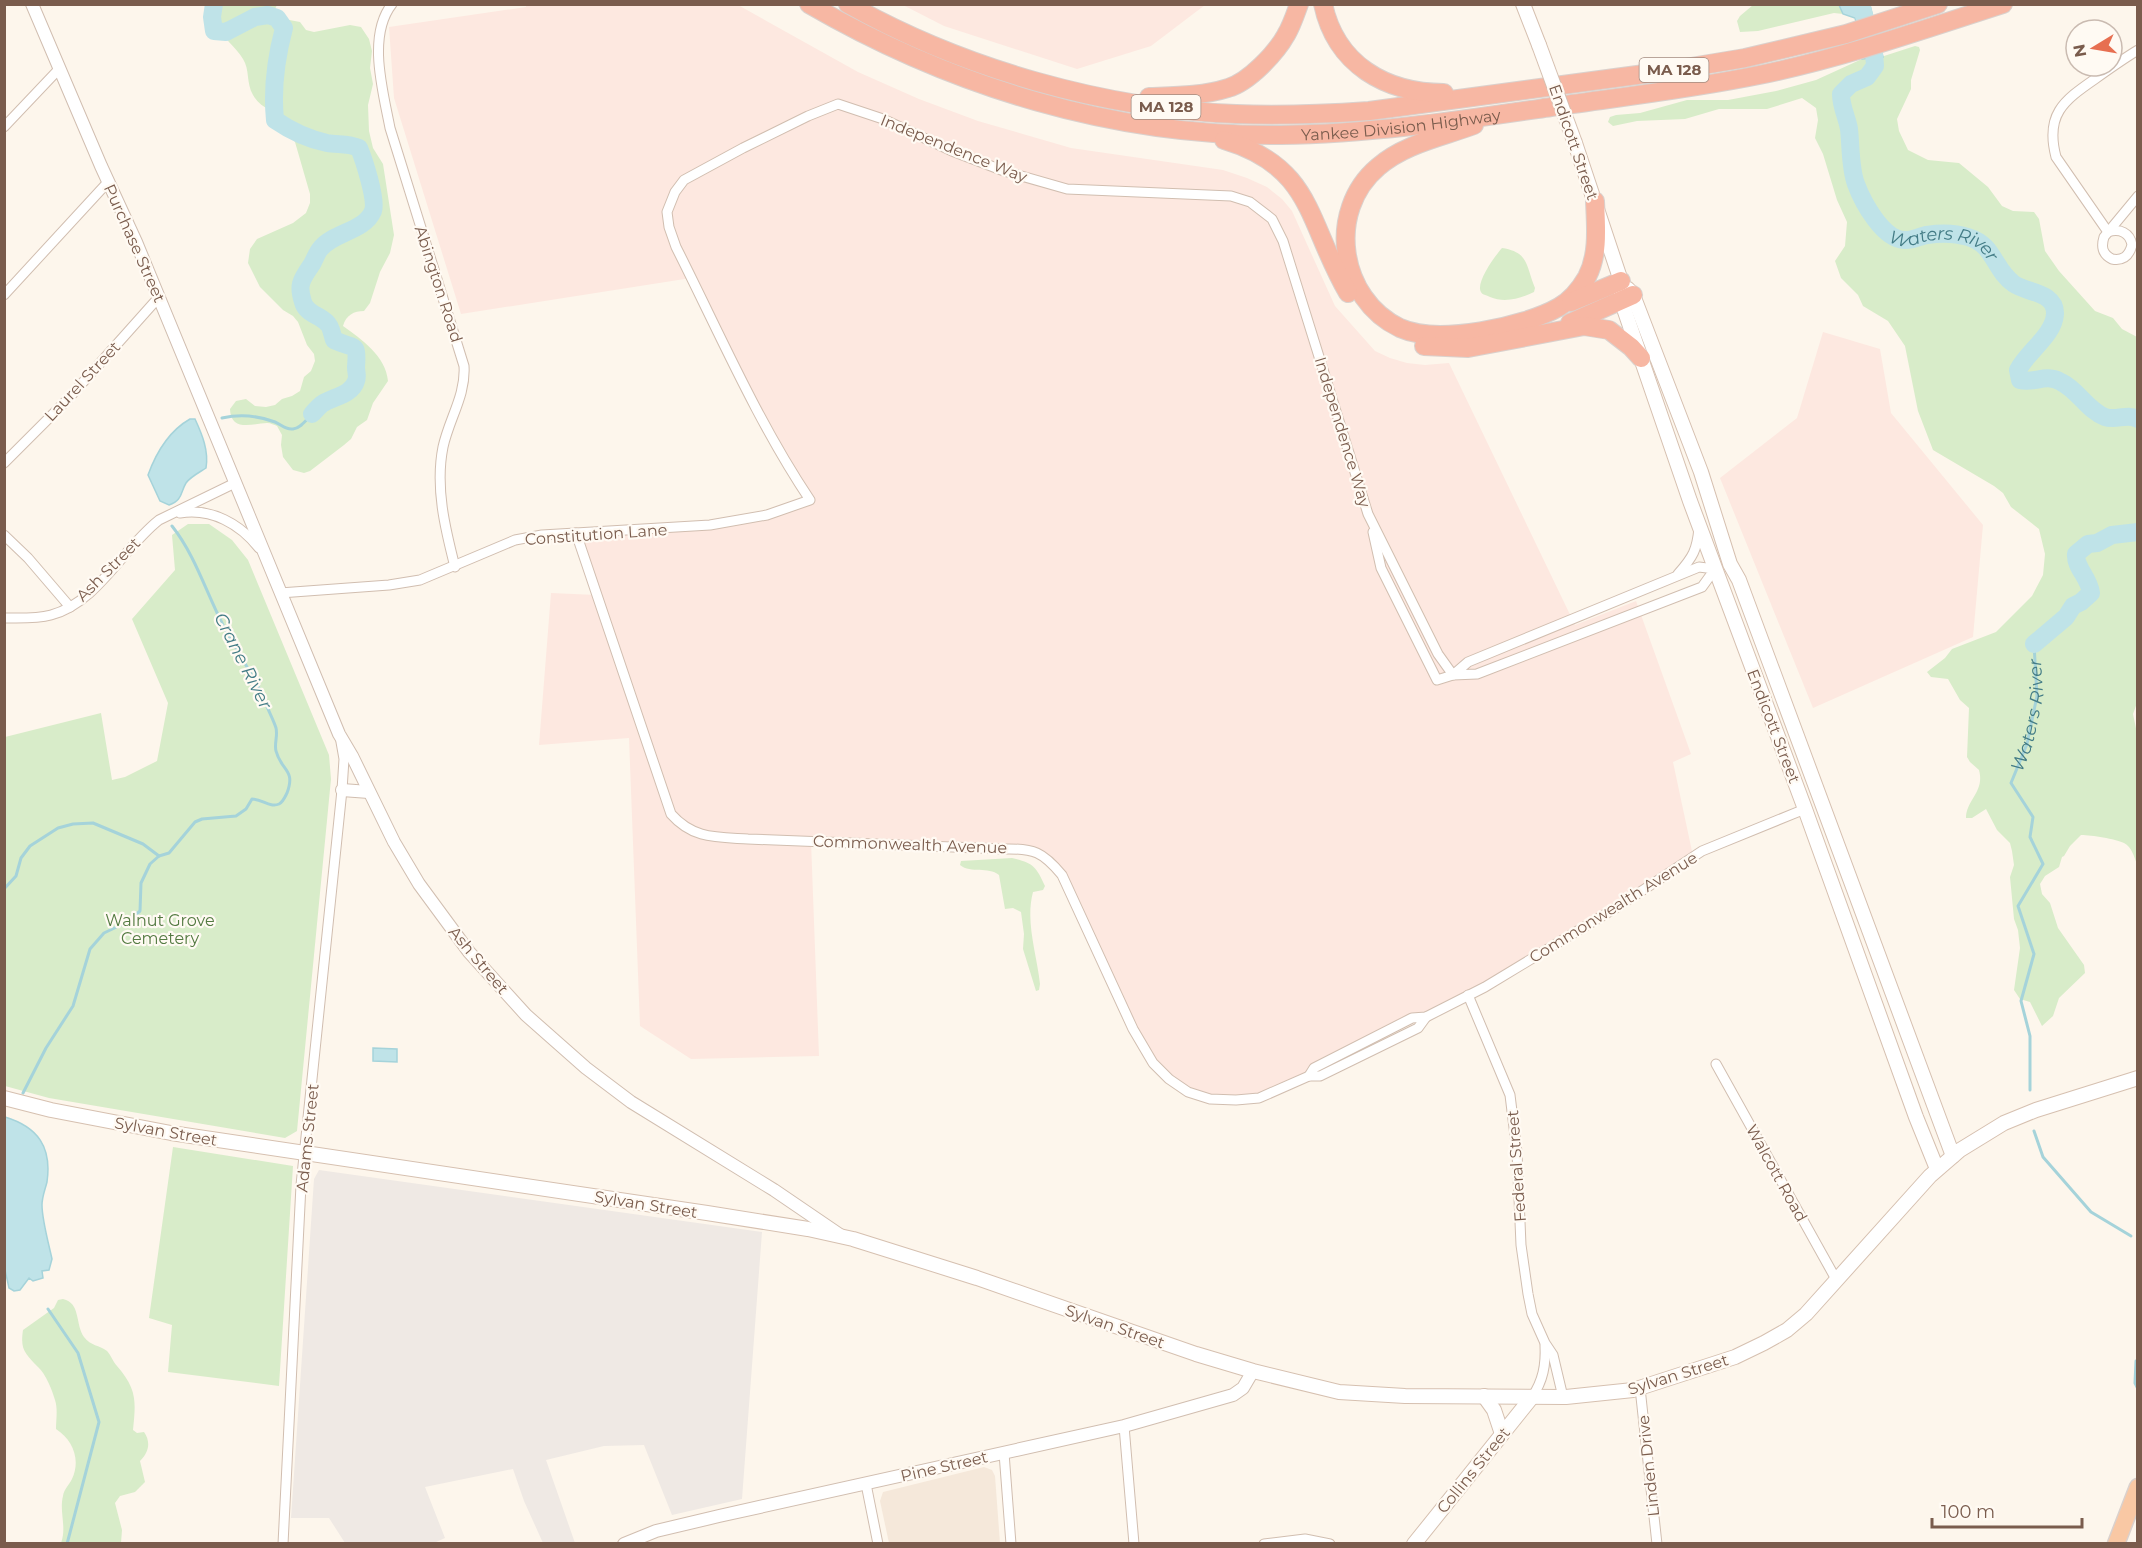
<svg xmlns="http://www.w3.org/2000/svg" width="2142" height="1548" font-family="Montserrat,sans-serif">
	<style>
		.residential { fill: #f5e8da }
		.commercial { fill: #fde8e0 }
		.industrial { fill: #efe9e4 }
		.green { fill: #d8ecc9 }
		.water { fill: #bfe3e8; stroke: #a5d3da; stroke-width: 1.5 }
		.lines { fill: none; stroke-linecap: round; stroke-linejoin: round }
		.stream { stroke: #a5d3da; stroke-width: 3 }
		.river { stroke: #bfe3e8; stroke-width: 18 }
		.minor-casing { stroke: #d1beb0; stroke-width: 11 }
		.tertiary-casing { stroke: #d1beb0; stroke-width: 14 }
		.secondary-casing { stroke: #d6c0b0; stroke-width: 16 }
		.trunk-casing { stroke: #dad1cd; stroke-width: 19 }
		.motorway-casing { stroke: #dad1cd; stroke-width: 20 }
		.minor { stroke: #fff; stroke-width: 9 }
		.tertiary { stroke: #fff; stroke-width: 12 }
		.secondary { stroke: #fff; stroke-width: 14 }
		.trunk { stroke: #f9c8a4; stroke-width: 16 }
		.motorway { stroke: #f7b7a3; stroke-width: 18 }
		.secondary-bridge-casing { stroke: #d6c0b0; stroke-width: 16; stroke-linecap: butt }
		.secondary-bridge { stroke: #fff; stroke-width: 14 }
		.labels { text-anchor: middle; stroke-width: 4.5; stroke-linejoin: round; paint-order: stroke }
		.shield { fill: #fffaf3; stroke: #a28b7f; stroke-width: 1.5 }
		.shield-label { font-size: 15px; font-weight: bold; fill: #7a5c4d }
		.street-label { font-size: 16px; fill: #7a5c4d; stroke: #fffaf3 }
		.park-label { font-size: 16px; fill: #537a41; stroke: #fffaf3 }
		.water-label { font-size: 18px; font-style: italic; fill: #437c86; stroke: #fffaf3 }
	</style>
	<rect width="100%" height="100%" fill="#fdf6ec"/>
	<polygon class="residential" points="984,1467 992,1470 995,1476 1000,1543 889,1543 880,1501 883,1492"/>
	<g class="commercial">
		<polygon points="526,5 738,5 858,72 919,99 978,121 1071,148 1223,170 1247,178 1267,187 1282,199 1292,211 1335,306 1375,351 1390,358 1407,363 1425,365 1449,363 1575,625 1636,601 1691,754 1673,762 1693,856 1622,904 1426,1017 1356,1048 1292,1084 1236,1100 1188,1092 1153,1063 1062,876 1026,848 811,841 819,1056 691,1059 640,1026 629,738 539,745 551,593 596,595 576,533 710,525 810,501 691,278 461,314 394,98 389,27 526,7"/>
		<polygon points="903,5 1205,5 1151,46 1077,69 944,26"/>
		<polygon points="1823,332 1880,349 1891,413 1983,525 1973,637 1813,708 1720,478 1797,418"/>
	</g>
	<polygon class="industrial" points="319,1170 762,1232 742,1499 672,1515 644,1445 604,1446 546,1460 575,1543 543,1543 524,1501 513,1469 425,1487 445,1538 434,1543 345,1543 329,1518 291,1518 314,1179"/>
	<g class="green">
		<path d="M220,5h57l-2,4 4,9 21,4 6,8 8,2 36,-7 11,2 8,12 3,12 -2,17 3,16 -5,21 1,26 4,17 10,16 11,71 -4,18 -10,19 -10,31 -6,8c-10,0 -18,4 -21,15 18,13 43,30 45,55l-15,22 -6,17 -10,7 -6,12 -7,6 -34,26 -6,2 -11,-3 -10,-13 -2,-12 1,-10 -5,-9c-3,-1 -6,-3 -10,-3 -13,0 -36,10 -37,-14l6,-8 10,-2 9,7 11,1 9,-2 7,-6 10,-3 8,-5 4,-14 7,-6 4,-10 -1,-7 -7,-9 -9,-23 -5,-6 -10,-6 -23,-23 -12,-24 2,-14 7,-10 36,-16 13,-10 4,-10v-9l-15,-52 -7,-9 -14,-10 -3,-13c-8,-3 -14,-8 -18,-15 -7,-12 -3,-25 -10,-36 -7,-12 -22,-22 -25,-35 -1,-6 1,-13 2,-19z"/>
		<polygon points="1753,5 1839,5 1843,14 1834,13 1758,31 1740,32 1737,21 1740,16"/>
		<path d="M1915,46l4,1 1,3 -9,30v9l-14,30 2,12 9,19 20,10 31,3 29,24 14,19 11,5 21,1 5,7 6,32 14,20 36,40 18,7 9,11 15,8 1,363 -5,14 5,24 -1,126c-3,-7 -5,-17 -13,-21 -9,-4 -32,-8 -43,-8l-11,11 -6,10 -2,1 -3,10 -14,9 -5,8 2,10 8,9 8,25 26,37 1,8 -26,25 -6,18 -11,10 -12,-24 -10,-3 -6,-9 6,-42 -2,-18 -4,-11 -4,-42 4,-12 -2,-14 -2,-8 -13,-13 -11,-21 -14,9h-6c0,-18 19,-26 13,-48l-9,-8 -3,-5 2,-49 -9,-8 -12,-21 -17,-2 -4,-5 18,-14 7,-9 44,-17 36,-36 11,-21 2,-21 -6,-25 -28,-22 -8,-14 -9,-7 -61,-36 -15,-39 -13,-65 -17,-25 -25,-15 -5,-11 -17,-17 -6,-17 10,-15 2,-24 -10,-22 -14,-46 -8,-16 3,-18 -2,-12 -14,-10 -35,11h-48l-34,10 -48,2 -24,5 -5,-4 2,-5 6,-2 24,-2 47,-13h41l48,-9 40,-11 46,-21 22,-3z"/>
		<path d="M1502,248c27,4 24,18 33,40l-1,4c-14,7 -30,11 -44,5 -6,-3 -9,-2 -10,-8 -1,-11 15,-33 22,-41z"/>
		<polygon points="188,524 209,524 232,540 248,560 329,755 331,779 297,1131 285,1138 49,1098 5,1086 5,737 101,713 112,780 125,777 157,761 168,703 132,619 175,570 172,535"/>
		<path d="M1012,858c21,5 24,8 33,28l-2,4 -10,2c-8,30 4,62 7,92l-1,6 -3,1 -13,-42 1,-15 -3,-22 -8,-4 -8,1 -6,-34c-11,-9 -28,-1 -39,-10l1,-4z"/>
		<polygon points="173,1147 293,1166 279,1386 168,1372 172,1325 149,1318"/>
		<path d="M63,1299c18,4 12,25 21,38 7,9 15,8 23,14 4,4 6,11 10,15 20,23 19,35 16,64l4,3 7,-1c7,10 5,20 -4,29l5,21 -10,10 -15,4 -5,7 7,27 -1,13h-60c6,-16 -2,-31 2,-47 1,-7 6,-11 9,-17 9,-19 1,-39 -16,-50 0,-9 2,-20 -1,-29 -3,-10 -9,-26 -17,-33 -13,-14 -18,-17 -15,-37l31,-22 4,-8z"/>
	</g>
	<g class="water">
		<polygon points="1839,5 1870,5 1883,57 1862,59 1859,32 1855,18 1843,14"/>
		<path d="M190,419h5c7,15 14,32 11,49 -6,4 -16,9 -20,15 -6,10 -3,17 -17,22l-9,-4 -12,-26c8,-22 21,-44 42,-56z"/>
		<polygon points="373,1048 397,1049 397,1062 373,1061"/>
		<path d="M5,1117c33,10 47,30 42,65 -2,8 -5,15 -5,23 0,15 7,40 10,54l-3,11 -7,1 1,7 -10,3 -4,-3 -9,12 -6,1 -5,-3 -4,-18z"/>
	</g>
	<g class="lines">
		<g class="stream">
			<path d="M222,418c18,-4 37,-2 53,4 7,3 10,8 18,7 8,-1 13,-9 19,-15"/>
			<polyline points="4,889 16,876 21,858 30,846 58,828 73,824 93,823 143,844 159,856"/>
			<path id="s1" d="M2030,1090v-54l-9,-35 13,-47 -16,-48 25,-42 -13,-27 3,-20 -22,-34 16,-39 10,-48 -3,-52"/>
			<path d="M23,1093l23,-45 27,-42 17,-57 14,-16 23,-11 13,-11 1,-28 9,-19 9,-8 10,-3 26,-31 7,-3 34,-3 10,-7 6,-10c10,0 18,9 27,5 4,-2 6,-7 8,-11 9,-24 -6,-22 -11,-42 -2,-7 2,-15 0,-23 -3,-10 -9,-19 -12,-30 -12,-25 -28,-48 -41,-73 -17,-33 -28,-70 -51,-99"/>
			<polyline points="2034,1131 2043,1157 2091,1212 2131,1236"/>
			<polyline points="48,1309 78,1353 99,1422 67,1544"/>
			<polyline points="2136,1361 2135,1383 2138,1389"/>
		</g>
		<g class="river">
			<path d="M214,4l-2,13 2,14 12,1 29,-15 13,-2 9,3 7,10c-8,30 -12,62 -9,92 16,11 33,19 52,23 11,2 21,0 32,5 5,12 18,52 14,63 -8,20 -39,21 -52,37 -4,4 -6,11 -9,16 -10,15 -15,20 -9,38 3,12 17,13 24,21 4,3 5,11 7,17 21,10 24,1 22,27 0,5 2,10 0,14 -4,14 -24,16 -34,23 -4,3 -7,7 -10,10"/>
			<path id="s2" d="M1861,4l13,49 1,13 -8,11 -16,7 -10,10c0,13 6,23 8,35 2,18 1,39 7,55 7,19 27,55 48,56 8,1 16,-4 23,-5 13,-2 28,-2 41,2 27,8 25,32 46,47 13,9 42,8 41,30 -1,21 -28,38 -37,56l2,10c15,4 25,-7 41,2 17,8 27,29 44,35 11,4 22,-4 33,2"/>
			<path d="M2034,644l32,-27 7,-11 8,-4 10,-9c-2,-16 -16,-25 -15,-39l12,-10 9,-1 15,-8 26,-3"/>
		</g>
		<g class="minor-casing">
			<g id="minor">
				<path d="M392,4c-25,32 -9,87 -2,124l74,238c2,29 -15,53 -21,81 -8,40 2,81 12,120"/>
				<polyline points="4,127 59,69"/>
				<path d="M2108,232l-52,-75c-11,-42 7,-56 39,-78 14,-10 28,-20 43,-29"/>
				<path d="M2108,232c12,-4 22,1 24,13 -3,11 -9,16 -20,14 -10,-5 -11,-12 -8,-22l34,-41"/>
				<polyline points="4,295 108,182"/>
				<polyline points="4,463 68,399 159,297"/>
				<path d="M180,513c32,-5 60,11 79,35"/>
				<polyline points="1373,532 1381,568 1437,680 1453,675 1477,674 1702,587 1715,569 1699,567 1468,662 1453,675"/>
				<path d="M576,533l95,281c22,25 45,23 77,25l255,10c31,-1 40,3 59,26l71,154 20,34 16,16 19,13 22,7 26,1 23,-2 50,-22h11l98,-48 8,-11"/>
				<polyline points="4,535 28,558 70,607"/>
				<path d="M1678,574c15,-17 19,-24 21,-46"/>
				<path d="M280,593l109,-8 31,-5 95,-40 27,-5 168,-10 57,-10 43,-15c-53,-79 -91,-168 -134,-253l-7,-20 -2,-15 8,-20 9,-12 59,-32 65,-32 30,-12 45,15 69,32 52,20 63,18 164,7 19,6 22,17 11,22 85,273 70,140 15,21"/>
				<path d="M4,618c16,0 32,1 47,-3 47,-13 71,-66 108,-95l76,-37"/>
				<polyline points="1468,995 1510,1095 1517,1152 1521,1245 1528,1294 1532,1314 1545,1343 1553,1355 1563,1397"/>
				<polyline points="1716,1064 1837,1281"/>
				<polyline points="1309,1076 1314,1068 1412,1018 1426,1017 1485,987 1622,904 1702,851 1805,809"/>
				<polyline points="1640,1388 1657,1544"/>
				<path d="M1532,1397c11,-16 14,-32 13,-52"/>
				<polyline points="1124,1426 1134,1544"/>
				<polyline points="1004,1453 1011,1544"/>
				<polyline points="866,1484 878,1544"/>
				<polyline points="283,1544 301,1185 342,790 344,759 341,742"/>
				<polyline points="1264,1544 1305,1539 1330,1544"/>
			</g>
		</g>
		<g class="tertiary-casing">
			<g id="tertiary">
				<polyline points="32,4 101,166 136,242 339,734 352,756 394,842 419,884 469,952 526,1015 586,1068 631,1102 774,1190 840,1235"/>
				<polyline points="342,790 369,792"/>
				<polyline points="624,1544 656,1531 719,1516 1124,1426 1233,1395 1243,1388 1253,1371"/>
			</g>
		</g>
		<g class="secondary-casing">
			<g id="secondary">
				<polyline points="1523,4 1539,45"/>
				<polyline points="1575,143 1621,281 1621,300 1690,501 1805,809 1916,1117 1937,1169"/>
				<polyline points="1628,289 1633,295 1701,472 1730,564 1739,580 1953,1156"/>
				<polyline points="4,1098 51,1110 171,1133 707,1213 808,1229 853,1239 977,1278 1196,1354 1253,1371 1339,1392 1405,1396 1566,1397 1633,1390 1735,1357 1764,1343 1787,1330 1806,1314 1930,1176 1960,1150 2004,1123 2036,1110 2138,1078"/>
				<polyline points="1484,1396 1494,1410 1502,1434"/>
				<polyline points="1414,1544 1532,1397"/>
			</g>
		</g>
		<g class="trunk-casing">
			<polyline id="trunk" points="2116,1544 2138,1487"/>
		</g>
		<g class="motorway-casing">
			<g id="motorway">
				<path id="s3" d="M809,4c143,83 306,133 472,131 90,-1 181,-15 270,-28 70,-10 140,-18 208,-32 83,-17 163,-45 244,-71"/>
				<path d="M848,4c115,65 257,105 388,110 44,2 89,0 133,-3l298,-40 78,-13 101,-24 92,-30"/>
				<path d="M1323,4c13,61 63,89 121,89"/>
				<path d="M1149,97c25,-1 54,-1 79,-9 21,-6 48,-35 58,-53 6,-10 9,-20 13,-31"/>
				<path d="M1474,125c-32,12 -70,19 -96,42 -52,44 -39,132 22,161 38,17 124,-1 159,-21 12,-7 21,-18 28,-30 12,-23 9,-51 8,-76"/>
				<path d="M1224,140c90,27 83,83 124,153"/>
				<polyline points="1571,302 1621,281"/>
				<polyline points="1570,323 1633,295"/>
				<polyline points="1424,346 1468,348 1584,326 1609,330 1631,347 1641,358"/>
			</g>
		</g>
		<use href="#minor" class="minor"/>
		<use href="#tertiary" class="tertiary"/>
		<use href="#secondary" class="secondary"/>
		<use href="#trunk" class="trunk"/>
		<use href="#motorway" class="motorway"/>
		<g class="secondary-bridge-casing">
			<polyline id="secondary-bridge" points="1539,45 1575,143"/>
		</g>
		<use href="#secondary-bridge" class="secondary-bridge"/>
	</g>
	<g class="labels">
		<g class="shield">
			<rect x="1639.5" y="58" width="69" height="24" rx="4.5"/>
			<rect x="1131.5" y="95" width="69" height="24" rx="4.5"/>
		</g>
		<g class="shield-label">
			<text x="1674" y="75">MA 128</text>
			<text x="1166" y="112">MA 128</text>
		</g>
		<g class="street-label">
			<text dy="6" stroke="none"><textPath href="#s3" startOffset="616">Yankee Division Highway</textPath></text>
			<text transform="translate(1574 142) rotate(71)" y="6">Endicott Street</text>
			<text transform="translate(954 148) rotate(22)" y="6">Independence Way</text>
			<text transform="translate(135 243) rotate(66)" y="6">Purchase Street</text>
			<text transform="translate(439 284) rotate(72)" y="6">Abington Road</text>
			<text transform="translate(82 381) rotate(-47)" y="6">Laurel Street</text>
			<text transform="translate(1343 432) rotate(73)" y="6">Independence Way</text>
			<text transform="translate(596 534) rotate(-4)" y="6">Constitution Lane</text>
			<text transform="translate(108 569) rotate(-45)" y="6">Ash Street</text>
			<text transform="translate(1774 726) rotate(69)" y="6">Endicott Street</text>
			<text transform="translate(910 844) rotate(2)" y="6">Commonwealth Avenue</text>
			<text transform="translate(1613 907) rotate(-32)" y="6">Commonwealth Avenue</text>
			<text transform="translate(479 960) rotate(50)" y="6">Ash Street</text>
			<text transform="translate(166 1131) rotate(10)" y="6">Sylvan Street</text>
			<text transform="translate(307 1138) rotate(-84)" y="6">Adams Street</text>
			<text transform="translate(1516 1166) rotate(-94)" y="6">Federal Street</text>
			<text transform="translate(1777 1173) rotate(61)" y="6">Walcott Road</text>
			<text transform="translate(646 1204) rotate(9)" y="6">Sylvan Street</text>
			<text transform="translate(1115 1326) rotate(19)" y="6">Sylvan Street</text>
			<text transform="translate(1678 1374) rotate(-17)" y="6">Sylvan Street</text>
			<text transform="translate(944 1466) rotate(-13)" y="6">Pine Street</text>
			<text transform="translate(1648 1466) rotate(-96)" y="6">Linden Drive</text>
			<text transform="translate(1473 1470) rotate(-51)" y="6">Collins Street</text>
		</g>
		<g class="park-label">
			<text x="160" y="926">Walnut Grove<tspan x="160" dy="18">Cemetery</tspan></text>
		</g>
		<g class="water-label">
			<text dy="6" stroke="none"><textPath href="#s2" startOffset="320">Waters River</textPath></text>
			<text transform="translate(243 661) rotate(63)" y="6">Crane River</text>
			<text dy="6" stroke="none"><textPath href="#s1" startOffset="400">Waters River</textPath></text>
		</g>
	</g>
	<rect width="2142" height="1548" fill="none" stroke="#7a5c4d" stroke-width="12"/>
	<g transform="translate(2094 48) rotate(259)"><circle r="28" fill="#fffaf3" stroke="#cabbb1" stroke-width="1.5"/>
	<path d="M0-4.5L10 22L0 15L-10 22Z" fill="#e76f51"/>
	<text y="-9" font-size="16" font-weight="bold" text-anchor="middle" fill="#7a5c4d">N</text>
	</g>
	<path d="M1932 1518v9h150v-9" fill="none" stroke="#7a5c4d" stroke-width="3"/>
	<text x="1941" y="1518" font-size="18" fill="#7a5c4d" stroke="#fffaf3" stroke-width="4.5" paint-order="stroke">100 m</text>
</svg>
